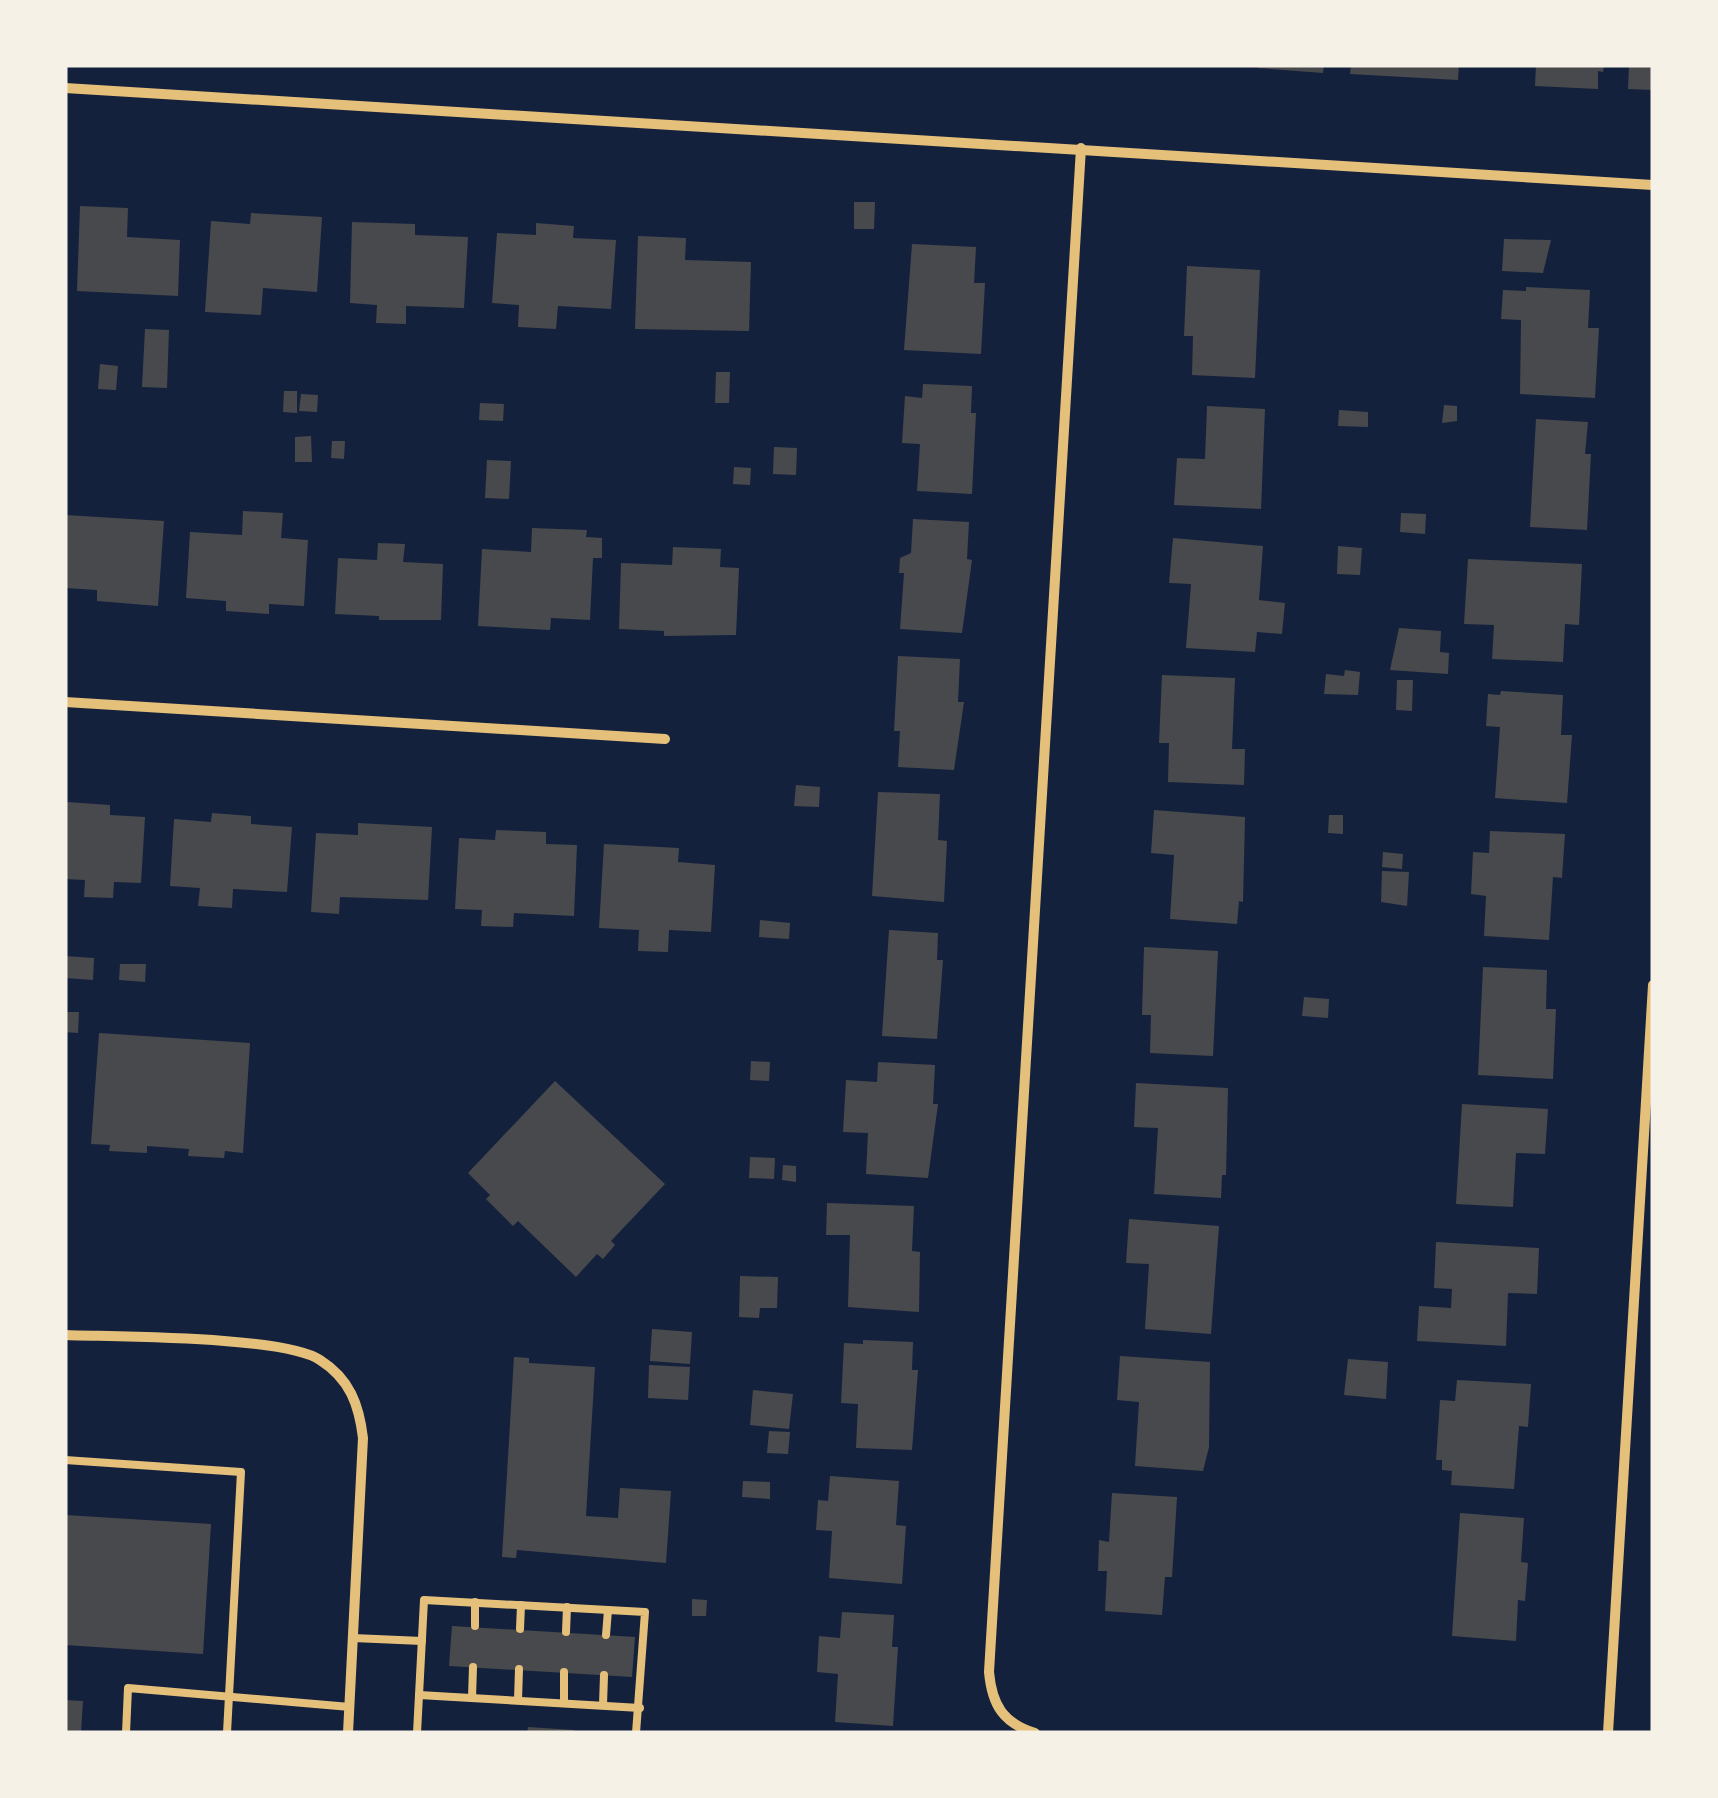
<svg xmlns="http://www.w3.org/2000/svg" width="1718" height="1798" font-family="Manrope,sans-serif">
<rect width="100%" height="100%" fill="#14213d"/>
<g fill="#48494c">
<polygon points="1258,65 1324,65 1323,73 1258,68"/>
<polygon points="1351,65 1459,65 1458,80 1350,74"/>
<polygon points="1536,65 1604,65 1603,72 1598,71 1598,89 1535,86"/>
<polygon points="1629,65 1653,65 1653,90 1628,89"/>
<polygon points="854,202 875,202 874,229 854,229"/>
<polygon points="80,206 128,208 127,237 180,240 178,296 77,291"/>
<polygon points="251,213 322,217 317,292 263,288 261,315 205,312 211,221 250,224"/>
<polygon points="352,222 415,224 415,235 468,237 464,308 406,306 406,324 376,323 377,305 350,303"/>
<polygon points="536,223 574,226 573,238 616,240 611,309 558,306 556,329 518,327 519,305 492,303 497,233 536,235"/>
<polygon points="638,236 686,238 685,260 751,262 749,331 635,329"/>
<polygon points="1504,239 1551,240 1543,273 1502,271"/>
<polygon points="912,244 976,247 974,283 985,283 981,354 904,350"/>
<polygon points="1187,266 1260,270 1255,378 1192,375 1193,336 1184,336"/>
<polygon points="1526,287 1590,290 1588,328 1599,328 1595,398 1520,394 1521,320 1501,319 1503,290 1526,291"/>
<polygon points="145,329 169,330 167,388 142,387"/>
<polygon points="100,364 118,366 116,390 98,389"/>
<polygon points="716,372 730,372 729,403 715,403"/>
<polygon points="923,384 972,386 971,413 976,413 972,494 917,491 920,444 902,443 905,396 922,398"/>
<polygon points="284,391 297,391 297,413 283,412"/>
<polygon points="301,394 318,395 317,412 299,411"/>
<polygon points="480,403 504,404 503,421 479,420"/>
<polygon points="1444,405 1457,406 1457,421 1442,423"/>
<polygon points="1207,406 1265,409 1261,509 1174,505 1177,458 1205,459"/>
<polygon points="1339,410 1368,412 1368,427 1338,426"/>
<polygon points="1536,419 1588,422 1585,454 1591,454 1587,530 1530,527"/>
<polygon points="311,436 312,462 295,462 295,437"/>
<polygon points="332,441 345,441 344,459 331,458"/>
<polygon points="774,447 797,448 796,475 773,474"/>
<polygon points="487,460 511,461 509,499 485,498"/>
<polygon points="734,467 751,468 750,485 733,484"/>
<polygon points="243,511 283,513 281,538 308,540 304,606 269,604 269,614 226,611 226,601 186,598 190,532 242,535"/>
<polygon points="1401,513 1426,514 1425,534 1400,532"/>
<polygon points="65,515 164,521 158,606 97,601 97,590 65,588"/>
<polygon points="913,519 969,522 967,559 972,560 962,633 900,629 904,573 899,573 900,558 911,553"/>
<polygon points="532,528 587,530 586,537 602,538 602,558 593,558 590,620 551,618 550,630 478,626 482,549 531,552"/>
<polygon points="1173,538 1263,546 1259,600 1285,603 1282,634 1257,632 1255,652 1186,648 1191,584 1169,583"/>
<polygon points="378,543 405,544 403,562 443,564 441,620 379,620 379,616 335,614 338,558 377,560"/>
<polygon points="1338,546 1362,548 1360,575 1337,574"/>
<polygon points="673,547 721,549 720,567 739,568 736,635 664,636 664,631 619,629 621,563 672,565"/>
<polygon points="1468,559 1582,564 1579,625 1565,624 1563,662 1492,659 1494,625 1464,624"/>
<polygon points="1399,628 1441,631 1440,652 1449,653 1448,674 1390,670"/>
<polygon points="898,656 960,659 958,702 964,702 954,770 898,767 900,731 894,731"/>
<polygon points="1345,670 1360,672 1358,695 1324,694 1326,674 1344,676"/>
<polygon points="1162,675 1235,678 1232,749 1245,749 1244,785 1168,782 1169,743 1159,743"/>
<polygon points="1397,680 1413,680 1412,711 1396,710"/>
<polygon points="1501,691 1563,695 1561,735 1572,735 1567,803 1495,798 1500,727 1486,726 1488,694 1500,695"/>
<polygon points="796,785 820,787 819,807 794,806"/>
<polygon points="878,792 940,794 938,840 947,841 944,902 872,896"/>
<polygon points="67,802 110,805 110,815 145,817 141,883 114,882 113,898 84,897 85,880 65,879"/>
<polygon points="1154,810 1245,817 1243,902 1239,901 1237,924 1170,919 1174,855 1151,853"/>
<polygon points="212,813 251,816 251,824 292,827 287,892 233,889 232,908 198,906 200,888 170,886 174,819 211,822"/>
<polygon points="1329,815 1343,815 1343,834 1328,833"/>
<polygon points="358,823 432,827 428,900 340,897 339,914 311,912 316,833 358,835"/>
<polygon points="496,830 546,832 546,844 577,845 574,916 514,913 513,927 481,926 482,910 455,909 459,838 495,840"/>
<polygon points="1490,831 1565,834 1562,878 1553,877 1549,940 1484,936 1486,896 1471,894 1473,852 1489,853"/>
<polygon points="604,844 679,848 678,862 715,865 711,932 669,930 668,952 638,951 639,930 599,928"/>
<polygon points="1383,852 1403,854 1402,869 1382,867"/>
<polygon points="1382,871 1409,872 1407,906 1381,902"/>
<polygon points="760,920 790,923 789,939 759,937"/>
<polygon points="889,930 938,933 937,960 943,960 937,1039 882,1036"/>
<polygon points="1144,947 1218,951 1213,1056 1150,1053 1151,1015 1142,1015"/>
<polygon points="65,956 94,958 93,980 65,978"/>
<polygon points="120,964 146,964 145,982 119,980"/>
<polygon points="1483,967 1547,970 1546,1009 1556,1009 1553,1079 1478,1075"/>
<polygon points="1304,997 1329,999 1328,1018 1302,1016"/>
<polygon points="65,1012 79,1012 78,1033 65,1032"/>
<polygon points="99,1033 250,1043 243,1153 225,1151 224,1158 188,1156 189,1149 147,1146 147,1153 109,1151 110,1145 91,1144"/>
<polygon points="751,1061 770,1062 769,1081 750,1080"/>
<polygon points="878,1062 935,1065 933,1104 938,1104 928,1178 866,1174 868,1133 843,1132 846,1080 877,1082"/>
<polygon points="555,1081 665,1184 611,1241 615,1245 603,1259 597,1254 576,1277 518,1221 513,1226 486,1199 490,1195 468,1173"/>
<polygon points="1136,1083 1228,1088 1226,1175 1222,1175 1221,1198 1154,1194 1158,1128 1134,1127"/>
<polygon points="1462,1104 1548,1109 1545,1154 1516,1153 1513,1207 1456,1204"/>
<polygon points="750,1157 775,1158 774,1179 749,1178"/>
<polygon points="783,1165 796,1166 796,1182 782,1180"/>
<polygon points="827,1203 914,1206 912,1251 920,1252 919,1312 848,1307 850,1235 826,1235"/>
<polygon points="1129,1219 1219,1226 1211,1334 1145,1329 1149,1264 1126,1263"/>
<polygon points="1436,1242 1539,1248 1537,1294 1508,1293 1506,1346 1417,1341 1419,1306 1451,1308 1452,1289 1434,1288"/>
<polygon points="740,1276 778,1277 777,1308 760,1308 759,1318 739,1317"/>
<polygon points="652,1329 692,1332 690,1364 650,1361"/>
<polygon points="863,1340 913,1342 912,1370 918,1370 912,1450 856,1448 858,1404 841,1403 844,1343 863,1344"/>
<polygon points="1120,1356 1210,1362 1209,1447 1203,1471 1135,1466 1139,1402 1117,1400"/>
<polygon points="514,1357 529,1358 529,1363 595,1367 586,1516 618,1518 620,1488 671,1491 666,1563 517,1550 516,1558 502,1557"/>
<polygon points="1348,1359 1388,1362 1386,1399 1344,1395"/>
<polygon points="649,1365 690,1367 688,1400 648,1398"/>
<polygon points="1457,1380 1531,1384 1528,1427 1519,1426 1514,1489 1451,1485 1452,1471 1442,1470 1442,1460 1436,1460 1440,1400 1455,1401"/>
<polygon points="753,1390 793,1394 789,1429 750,1425"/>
<polygon points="769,1431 790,1432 788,1454 767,1453"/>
<polygon points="830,1476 899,1481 896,1525 906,1526 902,1584 829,1578 832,1531 816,1530 818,1500 828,1501"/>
<polygon points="743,1481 770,1482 770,1499 742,1497"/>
<polygon points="1112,1493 1177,1497 1172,1577 1165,1577 1162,1615 1105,1611 1107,1571 1098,1571 1099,1540 1109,1542"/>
<polygon points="1460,1513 1524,1518 1521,1562 1528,1563 1525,1601 1518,1600 1516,1641 1452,1636"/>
<polygon points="65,1515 211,1524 203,1654 65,1645"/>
<polygon points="692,1599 707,1600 706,1616 692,1616"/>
<polygon points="842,1612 894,1615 892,1647 898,1647 893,1726 835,1722 838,1674 817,1672 819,1636 840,1638"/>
<polygon points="452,1626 635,1637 632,1677 449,1666"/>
<polygon points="65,1700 83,1701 81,1733 65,1733"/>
<polygon points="528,1727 574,1730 574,1733 527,1733"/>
</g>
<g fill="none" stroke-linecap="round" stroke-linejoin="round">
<g stroke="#e5c07b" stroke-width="8">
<polyline points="65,1460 241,1472 227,1733"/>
<polyline points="475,1626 475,1602"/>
<polyline points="520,1629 521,1605"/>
<polyline points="566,1632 567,1607"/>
<polyline points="606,1635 608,1610"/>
<polyline points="353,1638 422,1641"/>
<polyline points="419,1695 640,1708"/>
<polyline points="472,1698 473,1667"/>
<polyline points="518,1700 519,1669"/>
<polyline points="564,1703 564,1672"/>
<polyline points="603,1705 604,1675"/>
<polyline points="126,1733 128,1688 350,1707"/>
<polyline points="417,1733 424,1600 645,1612 636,1733"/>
</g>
<g stroke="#e5c07b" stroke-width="10">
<polyline points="65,88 1653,185"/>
<polyline points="65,702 665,739"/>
<path d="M65 1335C117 1337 284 1336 320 1360 350 1379 359 1405 363 1438L348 1733"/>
<path d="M1035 1733C1003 1723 992 1705 989 1672L1081 148"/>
<polyline points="1608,1733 1653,985"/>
</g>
</g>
<rect width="1718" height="1798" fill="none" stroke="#f6f1e7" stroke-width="135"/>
</svg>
